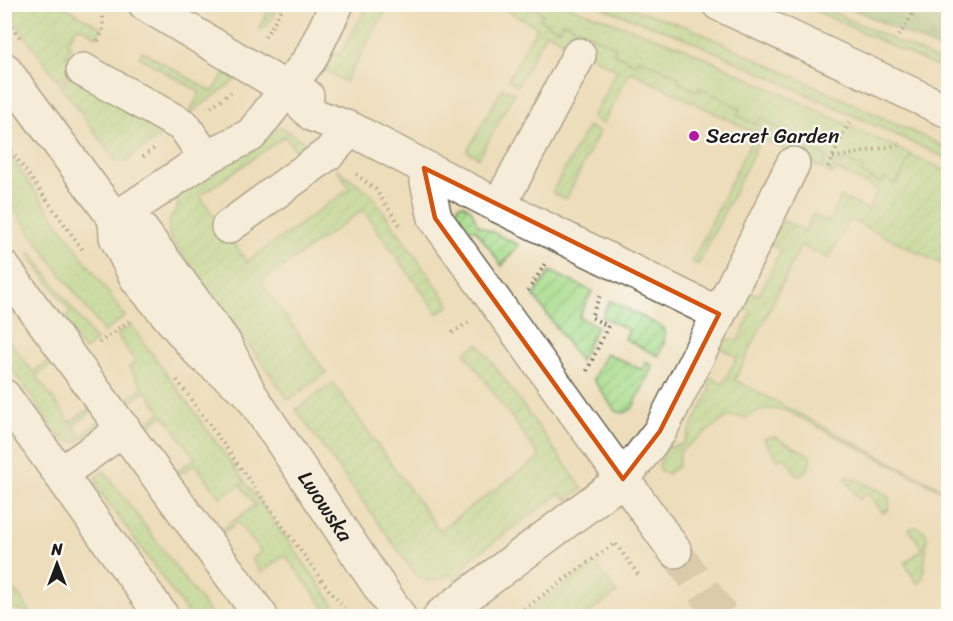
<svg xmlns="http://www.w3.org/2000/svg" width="953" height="621" font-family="Sriracha,sans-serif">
<defs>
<pattern id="grass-dots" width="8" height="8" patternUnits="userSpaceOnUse" patternTransform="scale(1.5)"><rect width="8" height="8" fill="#a7db8b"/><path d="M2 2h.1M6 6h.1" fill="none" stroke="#8fbb77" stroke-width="1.8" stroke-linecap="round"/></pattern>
<pattern id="forest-firs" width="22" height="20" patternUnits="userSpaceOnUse" patternTransform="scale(1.5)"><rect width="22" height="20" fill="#85bb77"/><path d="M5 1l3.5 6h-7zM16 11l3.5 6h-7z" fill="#72a066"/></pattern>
<pattern id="garden-furrows" width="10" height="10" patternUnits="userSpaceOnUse" patternTransform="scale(1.5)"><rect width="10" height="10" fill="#a7db8b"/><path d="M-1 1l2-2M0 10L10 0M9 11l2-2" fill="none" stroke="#8fbb77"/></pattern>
</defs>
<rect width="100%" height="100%" fill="#fdfcf7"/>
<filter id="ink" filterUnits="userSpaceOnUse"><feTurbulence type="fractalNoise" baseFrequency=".0167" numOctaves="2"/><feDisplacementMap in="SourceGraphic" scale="12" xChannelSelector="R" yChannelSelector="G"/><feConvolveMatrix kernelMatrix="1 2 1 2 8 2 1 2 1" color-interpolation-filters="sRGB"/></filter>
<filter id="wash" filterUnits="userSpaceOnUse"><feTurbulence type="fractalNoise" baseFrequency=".008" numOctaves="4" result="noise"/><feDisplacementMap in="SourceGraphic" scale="24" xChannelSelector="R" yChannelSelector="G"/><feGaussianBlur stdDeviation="1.35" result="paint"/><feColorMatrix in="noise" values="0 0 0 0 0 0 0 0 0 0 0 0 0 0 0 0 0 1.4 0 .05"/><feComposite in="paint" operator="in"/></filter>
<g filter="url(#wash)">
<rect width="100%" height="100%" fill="#edddba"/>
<g fill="url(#grass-dots)" stroke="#627c54" stroke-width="1.5">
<polygon points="529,5 566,5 682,47 912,155 896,184 882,184 861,173 863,168 843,160 841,164 836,161 830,173 821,168 827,157 800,144 802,139 760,119 756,125 737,115 740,108 700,88 699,92 677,82 679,77 638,58 635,64 613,53 616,47 564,22 559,30 539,19 543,13"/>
<polygon points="595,5 622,5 690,28 948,148 948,159 685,38"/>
<polygon points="803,5 818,5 948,65 948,72"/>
<polygon points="5,149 125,316 104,332 5,198"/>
<polygon points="31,252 96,341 84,350 63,320 71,313 28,254"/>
<polygon points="131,325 325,592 340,615 331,616 285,555 261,573 252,559 261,552 238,522 218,537 216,534 255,505 240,484 221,498 195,464 177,476 175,473 195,458 164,415 143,430 141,427 161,412 146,391 125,406 123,402 143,387 129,367 136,362 117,335"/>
<polygon points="4,334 33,372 53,357 55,361 36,376 70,422 90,408 92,411 73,426 80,436 100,421 100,427 77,442 68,441 59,436 5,359"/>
<polygon points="104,471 212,616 190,616 96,486 96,477"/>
</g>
<polygon fill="url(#forest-firs)" stroke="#506c4a" stroke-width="1.5" points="844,5 948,5 948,53"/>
<g fill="url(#garden-furrows)" stroke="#627c54" stroke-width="1.5">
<polygon points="4,5 62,5 102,28 97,36 78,26 67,43 71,46 66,55 76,61 68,74 58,81 5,8"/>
<polygon points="272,5 279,5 267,26 259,30 259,27"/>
<polygon points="369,5 389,5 345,82 322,69 329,49 339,55"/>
<polygon points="497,5 529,5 543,13 540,20 559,30 564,22 616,47 613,53 635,64 639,58 679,77 678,82 698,92 701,88 740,108 737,115 756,125 760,118 802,139 800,144 827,157 821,168 761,138 698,265 692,262 755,133 630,71 603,124 592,118 617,70 546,32 518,85 508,80 537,27"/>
<polygon points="142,51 213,92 226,71 237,79 188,115 200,92 139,57"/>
<polygon points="72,76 166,131 126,161 121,163 115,160 60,84"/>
<polygon points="503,88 514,93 479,158 467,151"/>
<polygon points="588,126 599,132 566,199 552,193"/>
<path d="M281 127 311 147 299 156 285 136 200 196 247 262 350 188 336 168 370 193 450 305 438 314 363 210 261 282 326 373 289 400 169 236C167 223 170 215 179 206L174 198Z"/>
<path d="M912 155 948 172V267L849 219 829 259 801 245 735 380 948 492V498L939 489 789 412C772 407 760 408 745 418L729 416 680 451 678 467 667 474 660 472 659 464 667 448 683 444 710 390 705 375 723 384 737 357 719 347 727 339 738 340 751 314C744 306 744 300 747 290L759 295 781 250 770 244 782 220 805 231 813 214 828 222 841 197 868 210 878 190 836 169 833 174 830 173 836 161 841 164 844 159 863 168 861 173 881 184 884 179 896 184Z"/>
<polygon points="463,204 471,209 478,225 519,245 502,266 476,230 459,227 455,213 459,205"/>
<polygon points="550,271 592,291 579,317 597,326 580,361 534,296"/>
<path d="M610 300 662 327C668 337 663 346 658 356L625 339 629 330 602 317Z"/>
<path d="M478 343 583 489 567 500 561 493 474 556 467 563 456 583 450 573C437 582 429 585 416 575L296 410 333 383 439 530 540 457 465 353Z"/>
<polygon points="606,353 642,370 646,362 653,366 632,409 624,413 615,411 593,379"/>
<polygon points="769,437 775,437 808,454 811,458 808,469 798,476 784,456 778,460 764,439"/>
<polygon points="848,476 885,493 889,497 889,509 883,513 868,493 859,499 844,478"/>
<path d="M916 527C923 529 925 531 927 538L923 578 918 584 904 563 923 549 909 529Z"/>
<polygon points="596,563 617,593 584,616 520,616"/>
<polygon points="16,592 32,614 5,606 5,593 8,597"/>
</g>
</g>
<g filter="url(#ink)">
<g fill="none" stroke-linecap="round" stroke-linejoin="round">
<polyline stroke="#c3b69a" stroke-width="33" stroke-dasharray="33 16" stroke-linecap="butt" points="675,551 722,616"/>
<g stroke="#656053" stroke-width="36">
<g id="minor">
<polyline points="145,4 287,89 307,96"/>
<polyline points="719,4 948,111"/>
<path id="s1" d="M4 69 115 219 141 229 224 342 250 394 399 616"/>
<polyline points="83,70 184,126 206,158"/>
<polyline points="287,89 313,115 351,129 499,206 719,314 793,164"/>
<polyline points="424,168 435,218 675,551"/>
<polyline points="499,206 579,55"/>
<polyline points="115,219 206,158 251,135 310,59 337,4"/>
<polyline points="115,219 116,237 137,279 201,354 241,386"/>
<polyline points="228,227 329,153 351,129"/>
<polyline points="4,268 261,616"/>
<polyline points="4,396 162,616"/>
<polyline points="60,474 124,429"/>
<polyline points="440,616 623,479 660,431 719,314"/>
</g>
</g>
<g stroke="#656053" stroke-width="4" stroke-dasharray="1.5 4.5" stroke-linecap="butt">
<polyline points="4,17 21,39"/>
<polyline points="899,36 919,4"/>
<polyline points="265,37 285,4"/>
<polyline points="98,41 103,31 103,4"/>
<polyline points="211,107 231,92"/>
<polyline points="4,141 83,250"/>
<polyline points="143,157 156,147"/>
<polyline points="833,158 903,144"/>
<polyline points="828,167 850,120"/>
<polyline points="356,174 375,189 400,225"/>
<polyline points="528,291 545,264"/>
<polyline points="452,333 469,322"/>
<polyline points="99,343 129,321"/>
<polyline points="587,371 608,326 591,317 601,293"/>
<polyline points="177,380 329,590 344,608"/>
<polyline points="514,616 615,543 640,577"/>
</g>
<use href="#minor" stroke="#fff" stroke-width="33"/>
</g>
</g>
<path d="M0 0H953V621H0ZM424 168 719 314 660 431 623 479 435 218Z" fill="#edddba" fill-opacity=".55" fill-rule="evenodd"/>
<path fill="none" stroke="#d4530e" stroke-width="4.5" stroke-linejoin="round" d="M424 168 719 314 660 431 623 479 435 218Z"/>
<circle fill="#b5179e" stroke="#fdfcf7" stroke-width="2" cx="694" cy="136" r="6"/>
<g text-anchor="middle" stroke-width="4.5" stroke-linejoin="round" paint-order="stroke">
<g font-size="21" fill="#1c1c1c" stroke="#fdfcf7" text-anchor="start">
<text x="706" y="143">Secret Garden</text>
</g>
<g font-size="21" fill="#1c1c1c" stroke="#fdfcf7">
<text dy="7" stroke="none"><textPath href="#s1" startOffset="548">Lwowska</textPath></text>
</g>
</g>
<rect width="953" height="621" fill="none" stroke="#fdfcf7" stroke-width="24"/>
<g transform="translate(57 564)" stroke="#fdfcf7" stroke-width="4.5" paint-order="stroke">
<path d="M0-4.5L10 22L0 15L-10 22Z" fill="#1c1c1c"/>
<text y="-9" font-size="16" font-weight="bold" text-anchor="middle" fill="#1c1c1c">N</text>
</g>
</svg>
